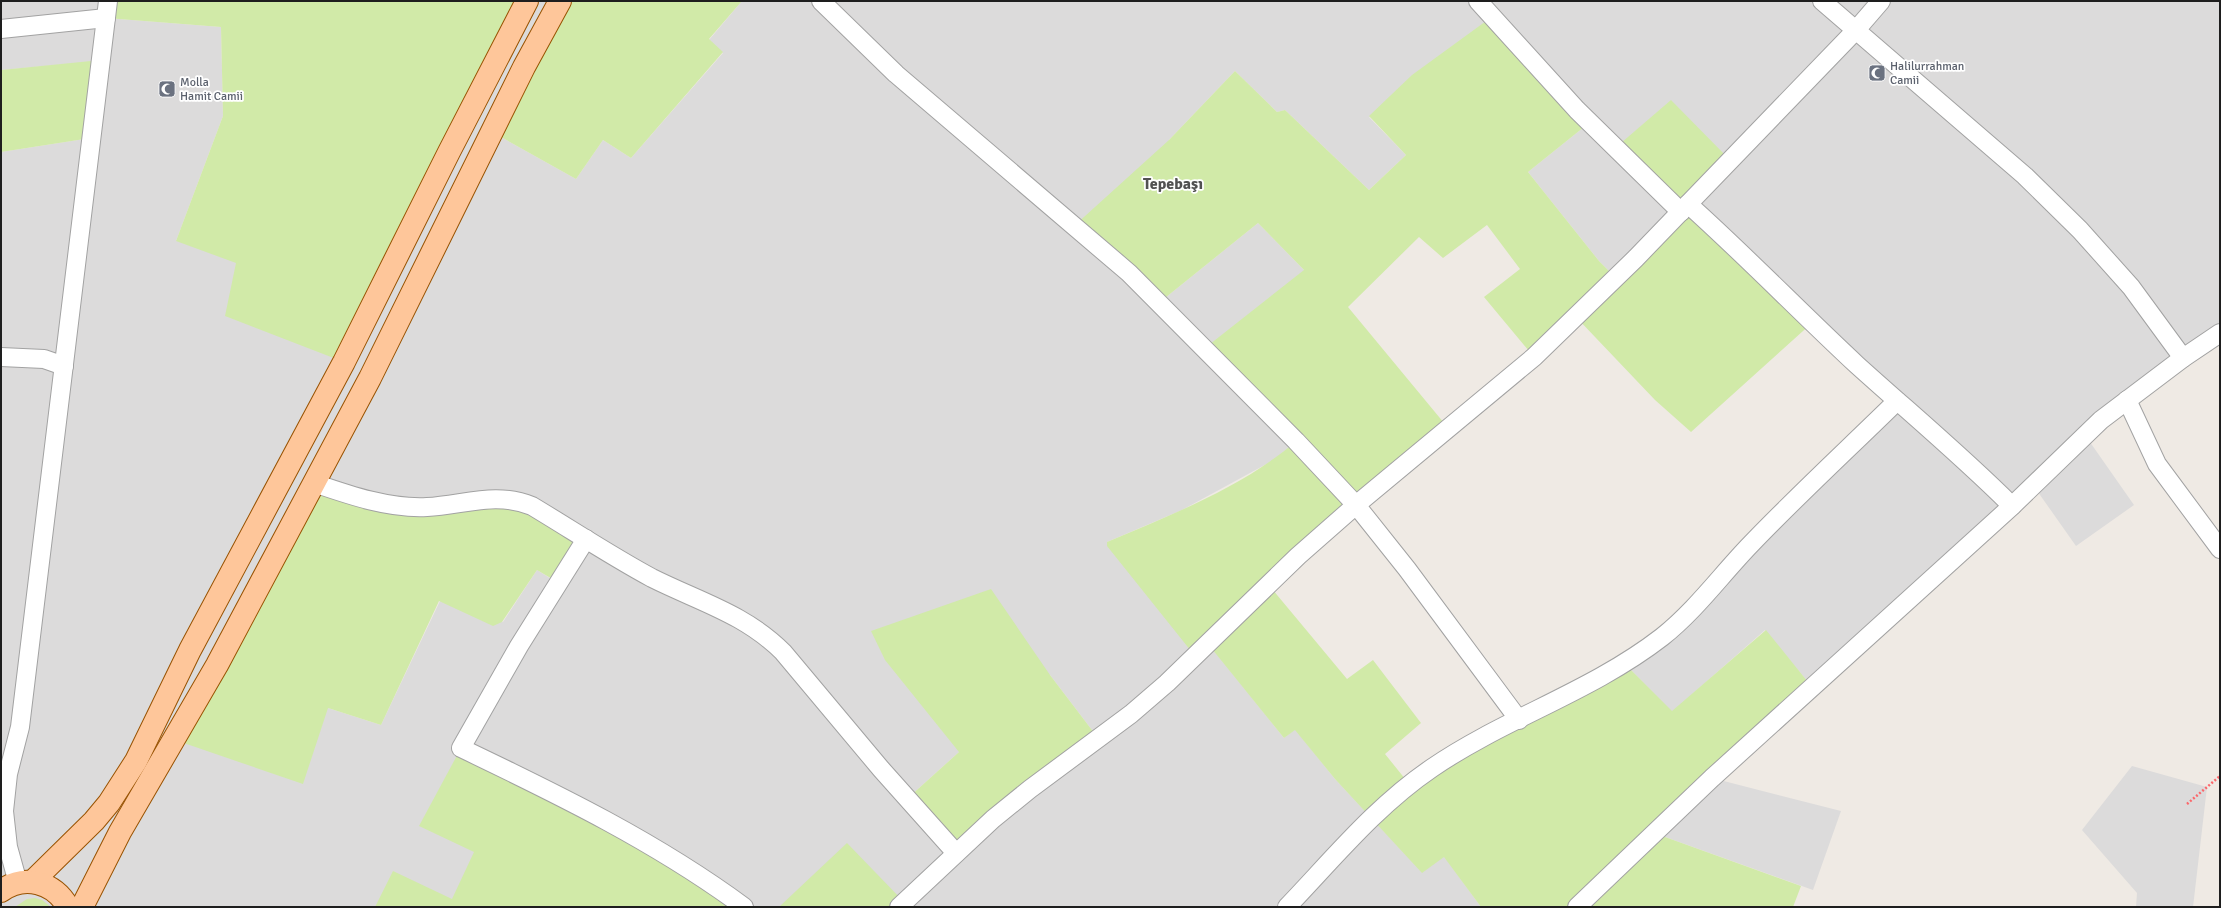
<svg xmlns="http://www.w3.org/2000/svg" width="2221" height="908" font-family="Signika,sans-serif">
<rect width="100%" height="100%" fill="#efeae4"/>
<g fill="#dcdbdb" fill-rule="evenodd">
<path d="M1 1H108L106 18 221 27 223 116 176 241 527 1H560L492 132 576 179 603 140 631 158 723 53 709 40 742 1H2220V333L2085 435 2134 505 2076 546 2033 485 1812 687 1765 630 1672 712 1624 663 1897 401 1681 212 1616 278 1599 261 1528 172 1589 123 1369 117 1406 155 1369 190 1285 110 1277 112 1235 71 1169 140 1160 302 1258 223 1304 270 1296 441 1274 460 1182 510 1107 542 1208 643 1284 738 1295 729 1335 779 1422 872 1444 856 1481 907H1V152L91 138 101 61 1 70ZM532 506 558 583 537 570 503 622 440 601 381 725 328 708ZM1050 675 1098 738 908 798 959 752Z"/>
<polygon points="2132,766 2207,787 2193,907 2136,907 2137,893 2082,830"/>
<polygon points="1712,778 1841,811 1813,890 1654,833"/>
</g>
<g fill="#d1eaa8">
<polygon points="108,1 527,1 344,362 225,316 236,263 176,241 223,116 221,27 106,18"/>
<polygon points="560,1 742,1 709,39 723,52 631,158 603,140 576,179 492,132"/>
<path d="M1493 16 1589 123 1528 172 1599 261 1616 278 1680 212 1614 149 1671 100 1730 160 1689 204 1813 322 1691 432 1655 400 1576 317 1534 357 1484 297 1520 269 1487 225 1443 258 1419 237 1348 307 1449 429 1268 584 1347 679 1373 660 1421 723 1385 754 1410 785 1624 663 1672 711 1766 630 1812 687 1654 833 1801 886 1793 907H1481L1444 857 1422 873 1335 779 1295 730 1284 738 1208 644 1195 656 1107 546V542C1169 516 1245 486 1296 441L1205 348 1304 270 1258 223 1160 302 1074 226 1169 140 1235 71 1277 112 1285 110 1369 190 1406 155 1369 116 1412 75Z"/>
<polygon points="101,60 91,138 1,152 1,70"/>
<polygon points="314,483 365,499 493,498 586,539 559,583 537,570 502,622 493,626 439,601 381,725 328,708 303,784 175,740"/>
<polygon points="991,589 1050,675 1098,738 956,853 908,798 959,752 885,660 871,631"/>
<polygon points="461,748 744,907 375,907 393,871 452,899 474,852 419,826"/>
<polygon points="847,843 904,902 899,907 779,907"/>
<polygon points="35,898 42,900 51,907 15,907 27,899"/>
</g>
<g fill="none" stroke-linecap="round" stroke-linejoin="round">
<g stroke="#a2a2a2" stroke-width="20">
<g id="minor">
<polyline points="821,1 896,74 1129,273 1296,441 1356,505 1407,569 1519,720"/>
<polyline points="1478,1 1577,110 1681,212"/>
<polyline points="1822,1 2025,176 2080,230 2131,287 2183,358"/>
<polyline points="1,29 106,18"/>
<path d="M1688 204C1746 256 1800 312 1857 365 1909 412 1962 456 2012 506"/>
<polyline points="1,357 44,359 64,366"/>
<polyline points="2127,400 2157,464 2220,549"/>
<path d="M314 483C349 495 389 509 427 507 464 505 496 491 532 506 572 530 611 556 652 578 700 602 745 614 783 652L881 769 956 853"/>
<path d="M586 539 519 646 461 748C559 795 656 842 744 907"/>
<polyline points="18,883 8,847 4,811 8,774 20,727 108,1"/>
<polyline points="899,907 993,819 1030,789 1131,714 1167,683 1298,556 1356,505 1534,357 1636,258 1856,30 1881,1"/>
<path d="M1287 907C1333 859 1376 806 1432 768 1505 718 1591 692 1662 637 1696 610 1721 575 1751 544 1798 495 1848 449 1897 401"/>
<polyline points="1577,907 1712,778 2012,506 2101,420 2183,358 2220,333"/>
</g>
</g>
<g stroke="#985200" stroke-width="24">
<g id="major">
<polyline points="32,882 94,821 109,803 136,761 190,650 344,362 449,152 527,1"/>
<path d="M1 891C24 874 54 882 68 907"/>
<polyline points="82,907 120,832 217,665 370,378 524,67 560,1"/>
</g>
</g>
<polyline stroke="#fc676b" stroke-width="2.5" stroke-dasharray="2 2" stroke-linecap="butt" points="2187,804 2220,776"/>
<use href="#minor" stroke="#fff" stroke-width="18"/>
<use href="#major" stroke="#fec69a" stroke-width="22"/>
</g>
<defs>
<g id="mosque-square" transform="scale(0.9)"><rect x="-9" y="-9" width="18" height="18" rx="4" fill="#6b7280" stroke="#fff"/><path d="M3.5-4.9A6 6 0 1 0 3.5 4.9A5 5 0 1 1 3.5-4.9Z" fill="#fff"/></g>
</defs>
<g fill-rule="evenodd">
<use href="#mosque-square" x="1877" y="73"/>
<use href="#mosque-square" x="167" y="89"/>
</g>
<g text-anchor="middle" stroke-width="3.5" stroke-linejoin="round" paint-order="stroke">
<g font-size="12" fill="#5b616d" stroke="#fff" text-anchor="start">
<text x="1890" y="70">Halilurrahman<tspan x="1890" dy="14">Camii</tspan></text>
<text x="180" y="86">Molla<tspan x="180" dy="14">Hamit Camii</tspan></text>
</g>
<g font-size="16" font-weight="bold" fill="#515151" stroke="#fff">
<text x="1173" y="189">Tepebaşı</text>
</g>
</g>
<rect width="2221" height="908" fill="none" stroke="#1e1e1e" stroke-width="4"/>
</svg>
